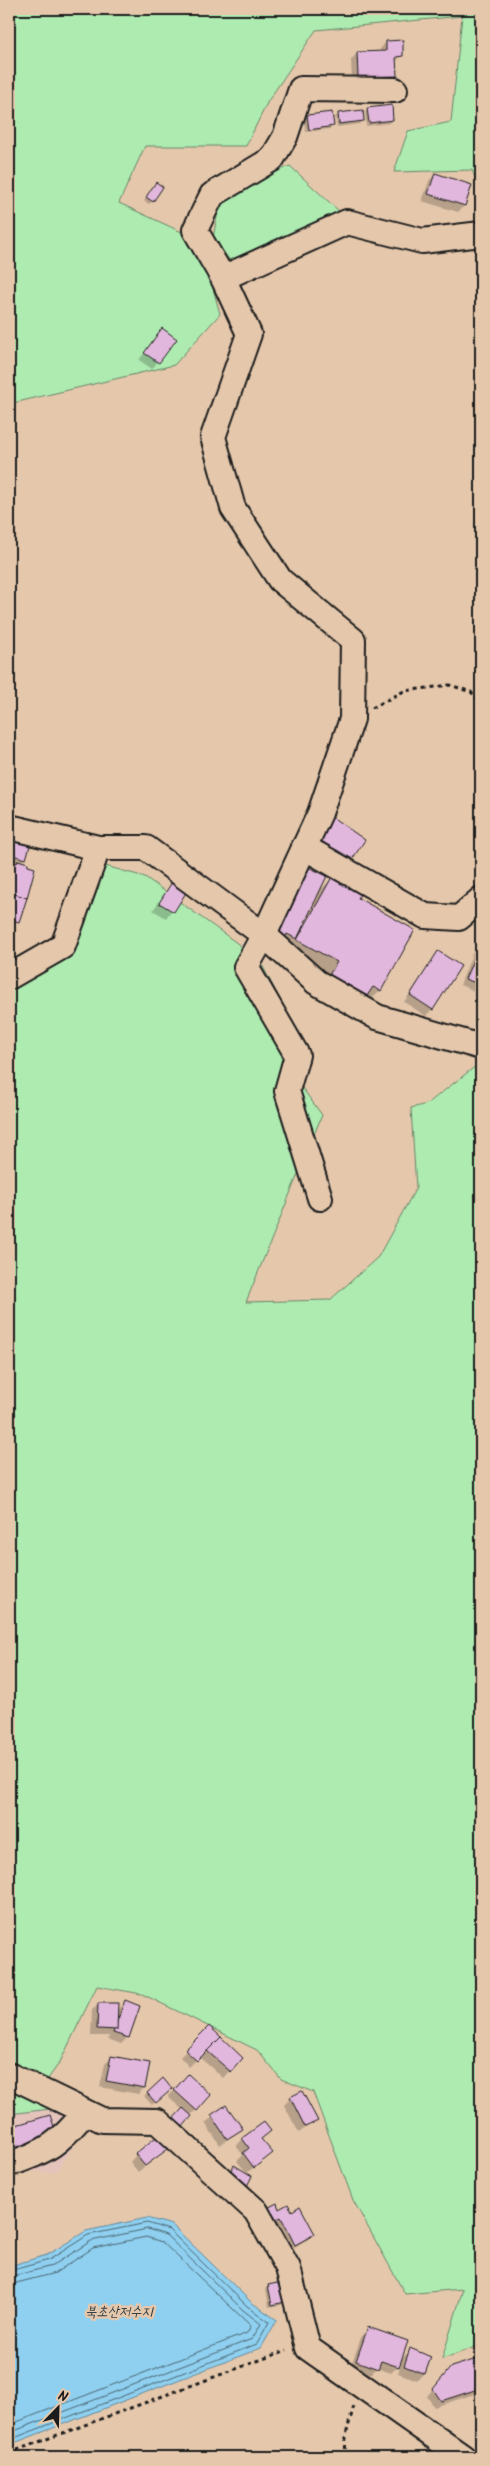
<svg xmlns="http://www.w3.org/2000/svg" width="490" height="2466" font-family="Kalam,'Poor Story',sans-serif">
<rect width="100%" height="100%" fill="#e5c8ac"/>
<filter id="ink" filterUnits="userSpaceOnUse"><feTurbulence type="fractalNoise" baseFrequency=".02" numOctaves="2"/><feDisplacementMap in="SourceGraphic" scale="10" xChannelSelector="R" yChannelSelector="G"/><feConvolveMatrix kernelMatrix="1 2 1 2 8 2 1 2 1" color-interpolation-filters="sRGB"/></filter>
<g filter="url(#ink)">
<polygon fill="#e4c3bb" points="58,2108 87,2126 55,2173 20,2170 9,2173 9,2114"/>
<g fill="#aeebb1" stroke="#658466">
<polygon points="9,9 481,9 481,193 472,170 394,172 408,131 451,122 462,16 316,30 268,101 246,146 145,146 119,203 186,234 212,285 220,314 174,365 9,404"/>
<polygon points="290,166 341,213 231,262 213,238 221,195"/>
<polygon points="102,865 145,877 259,959 307,1052 297,1081 322,1115 246,1302 330,1300 378,1257 416,1188 411,1108 427,1104 481,1062 481,2338 478,2346 442,2359 463,2289 405,2294 353,2200 313,2092 281,2079 257,2050 142,1994 97,1986 60,2062 45,2083 9,2068 9,989 62,960"/>
<polygon points="9,2085 58,2108 9,2114"/>
</g>
<polygon fill="#8fd0f0" stroke="#61889b" points="147,2218 172,2225 251,2302 277,2320 261,2348 9,2445 9,2266 47,2255 86,2231"/>
<g fill="#0003">
<polygon points="386,42 402,56 395,62 396,75 389,82 352,83 351,60 357,53 380,52 380,49"/>
<polygon points="368,109 392,120 389,123 366,126 365,112"/>
<polygon points="339,114 363,121 360,124 337,127 335,117"/>
<polygon points="307,116 332,126 329,129 306,132 304,119"/>
<polygon points="435,174 464,206 458,212 422,201 429,181"/>
<polygon points="153,187 152,201 149,204 144,201"/>
<polygon points="162,330 175,339 152,369 139,360"/>
<polygon points="325,825 350,860 312,845"/>
<polygon points="9,833 25,858 21,862 17,921 9,930"/>
<polygon points="334,877 356,898 380,990 368,1003 279,944 319,891"/>
<polygon points="172,884 185,892 166,918 153,910"/>
<polygon points="480,945 481,946 481,994 460,985 473,952"/>
<polygon points="438,953 432,1009 426,1016 404,1002"/>
<polygon points="125,2002 128,2037 121,2044 108,2039 109,2036 91,2036 92,2010 99,2004 117,2010"/>
<polygon points="209,2028 242,2058 223,2078 199,2057 189,2067 180,2057"/>
<polygon points="112,2057 144,2088 138,2094 100,2087 105,2064"/>
<polygon points="188,2076 196,2110 190,2116 168,2097"/>
<polygon points="162,2080 170,2089 152,2105 144,2096"/>
<polygon points="291,2098 316,2120 299,2133 284,2105"/>
<polygon points="226,2107 241,2129 220,2145 205,2123"/>
<polygon points="269,2131 260,2140 271,2153 247,2173 237,2161 243,2155 236,2146 243,2139"/>
<polygon points="163,2152 138,2172 130,2162 136,2155"/>
<polygon points="266,2210 291,2212 314,2234 307,2240 289,2250"/>
<polygon points="269,2286 284,2302 281,2305 269,2307 266,2289"/>
<polygon points="368,2329 400,2360 411,2350 424,2373 417,2380 398,2373 401,2363 391,2373 377,2368 370,2375 350,2368 362,2335"/>
<polygon points="476,2361 481,2377 481,2389 478,2393 434,2407 427,2396 445,2375"/>
</g>
<g fill="none" stroke-linecap="round" stroke-linejoin="round">
<g stroke="#4a6471" stroke-width="1">
<polyline points="9,2271 49,2260 88,2235 147,2223 169,2230 247,2306 269,2322 257,2344 9,2440"/>
<polyline points="9,2277 52,2266 91,2241 147,2229 166,2235 243,2310 261,2324 252,2339 9,2433"/>
<polyline points="9,2285 55,2273 93,2248 146,2237 162,2242 251,2326 247,2333 9,2425"/>
</g>
</g>
<g fill="#e2b7dd" stroke="#1c1c1c">
<polygon points="403,40 403,56 396,57 397,76 358,77 357,52 386,51 386,41"/>
<polygon points="392,105 393,120 369,123 367,108"/>
<polygon points="363,110 364,121 339,124 338,113"/>
<polygon points="332,112 334,126 309,130 307,115"/>
<polygon points="435,173 472,185 465,206 428,194"/>
<polygon points="156,182 163,187 153,202 146,197"/>
<polygon points="162,328 177,339 159,363 144,353"/>
<polygon points="332,817 365,840 351,861 317,838"/>
<polygon points="9,832 32,839 26,859 9,854"/>
<polygon points="18,860 28,863 28,866 35,868 27,898 9,892 9,861 17,863"/>
<polygon points="304,865 327,876 297,939 287,934 283,941 270,935"/>
<polygon points="333,875 362,891 358,898 415,930 381,991 373,987 367,996 329,975 337,962 297,940"/>
<polygon points="172,882 187,891 174,912 159,903"/>
<polygon points="9,892 27,898 19,922 9,919"/>
<polygon points="480,944 481,945 481,985 465,979"/>
<polygon points="438,951 461,966 433,1010 410,995"/>
<polygon points="125,2000 140,2006 129,2038 113,2033"/>
<polygon points="98,2003 118,2003 117,2030 97,2029"/>
<polygon points="209,2026 221,2037 197,2061 185,2050"/>
<polygon points="221,2037 243,2058 231,2072 207,2051"/>
<polygon points="111,2056 150,2063 145,2088 106,2081"/>
<polygon points="188,2074 211,2095 197,2111 174,2090"/>
<polygon points="163,2078 172,2089 156,2103 147,2093"/>
<polygon points="302,2091 318,2121 305,2127 290,2097"/>
<polygon points="226,2105 243,2129 227,2139 211,2115"/>
<polygon points="183,2108 192,2116 181,2129 171,2121"/>
<polygon points="50,2115 58,2138 9,2153 9,2121 11,2120 13,2126"/>
<polygon points="264,2122 271,2131 261,2139 273,2153 254,2168 243,2153 249,2148 242,2138"/>
<polygon points="161,2133 172,2146 145,2166 135,2154"/>
<polygon points="234,2165 252,2176 246,2188 227,2177"/>
<polygon points="277,2203 279,2209 288,2204 292,2211 300,2206 315,2234 295,2245 281,2217 272,2222 265,2209"/>
<polygon points="282,2282 285,2302 272,2305 268,2285"/>
<polygon points="368,2327 408,2341 399,2367 381,2361 378,2369 356,2361"/>
<polygon points="410,2348 431,2357 425,2374 404,2366"/>
<polygon points="477,2359 481,2373 481,2388 441,2401 433,2389 451,2367"/>
</g>
<g fill="none" stroke-linecap="round" stroke-linejoin="round">
<g stroke="#1c1c1c" stroke-width="28">
<g id="minor">
<polyline points="223,278 195,230 212,195 272,159 285,137 301,89 395,90"/>
<polyline points="9,827 98,848 146,848 264,935 316,982 377,1017 481,1047"/>
<polyline points="304,847 425,916 459,918 481,899"/>
<polyline points="9,977 63,946 98,848"/>
<polyline points="320,1198 287,1091 297,1055 246,967 264,935 320,813 352,719 353,640 280,580 233,508 213,437 249,334 223,278 347,222 422,241 481,234"/>
<polyline points="9,2075 102,2120 157,2121 256,2211 288,2268 308,2348 463,2457"/>
<path d="M9 2164C47 2152 60 2143 85 2112"/>
</g>
</g>
<g stroke="#1c1c1c" stroke-width="3" stroke-dasharray="4 4" stroke-linecap="butt">
<polyline points="372,708 404,691 450,685 471,692 481,702"/>
<polyline points="9,2453 287,2350"/>
<polyline points="345,2457 346,2435 354,2405"/>
</g>
<use href="#minor" stroke="#e5c8ac" stroke-width="24"/>
</g>
</g>
<g text-anchor="middle" stroke-width="5" stroke-linejoin="round" paint-order="stroke">
<g font-size="14" font-style="italic" fill="#334046" stroke="#e5c8ac">
<text x="119" y="2316">북초산저수지</text>
</g>
</g>
<rect width="490" height="2466" fill="none" stroke="#e5c8ac" stroke-width="30"/>
<rect x="15" y="15" width="460" height="2436" fill="none" stroke="#1c1c1c" stroke-width="2" filter="url(#ink)"/>
<g transform="translate(58 2408) rotate(23)" stroke="#e5c8ac" stroke-width="4" paint-order="stroke">
<path d="M0-4L9 19L0 12L-9 19Z" fill="#1c1c1c"/>
<text y="-8" font-size="14" font-weight="bold" text-anchor="middle" fill="#1c1c1c">N</text>
</g>
</svg>
